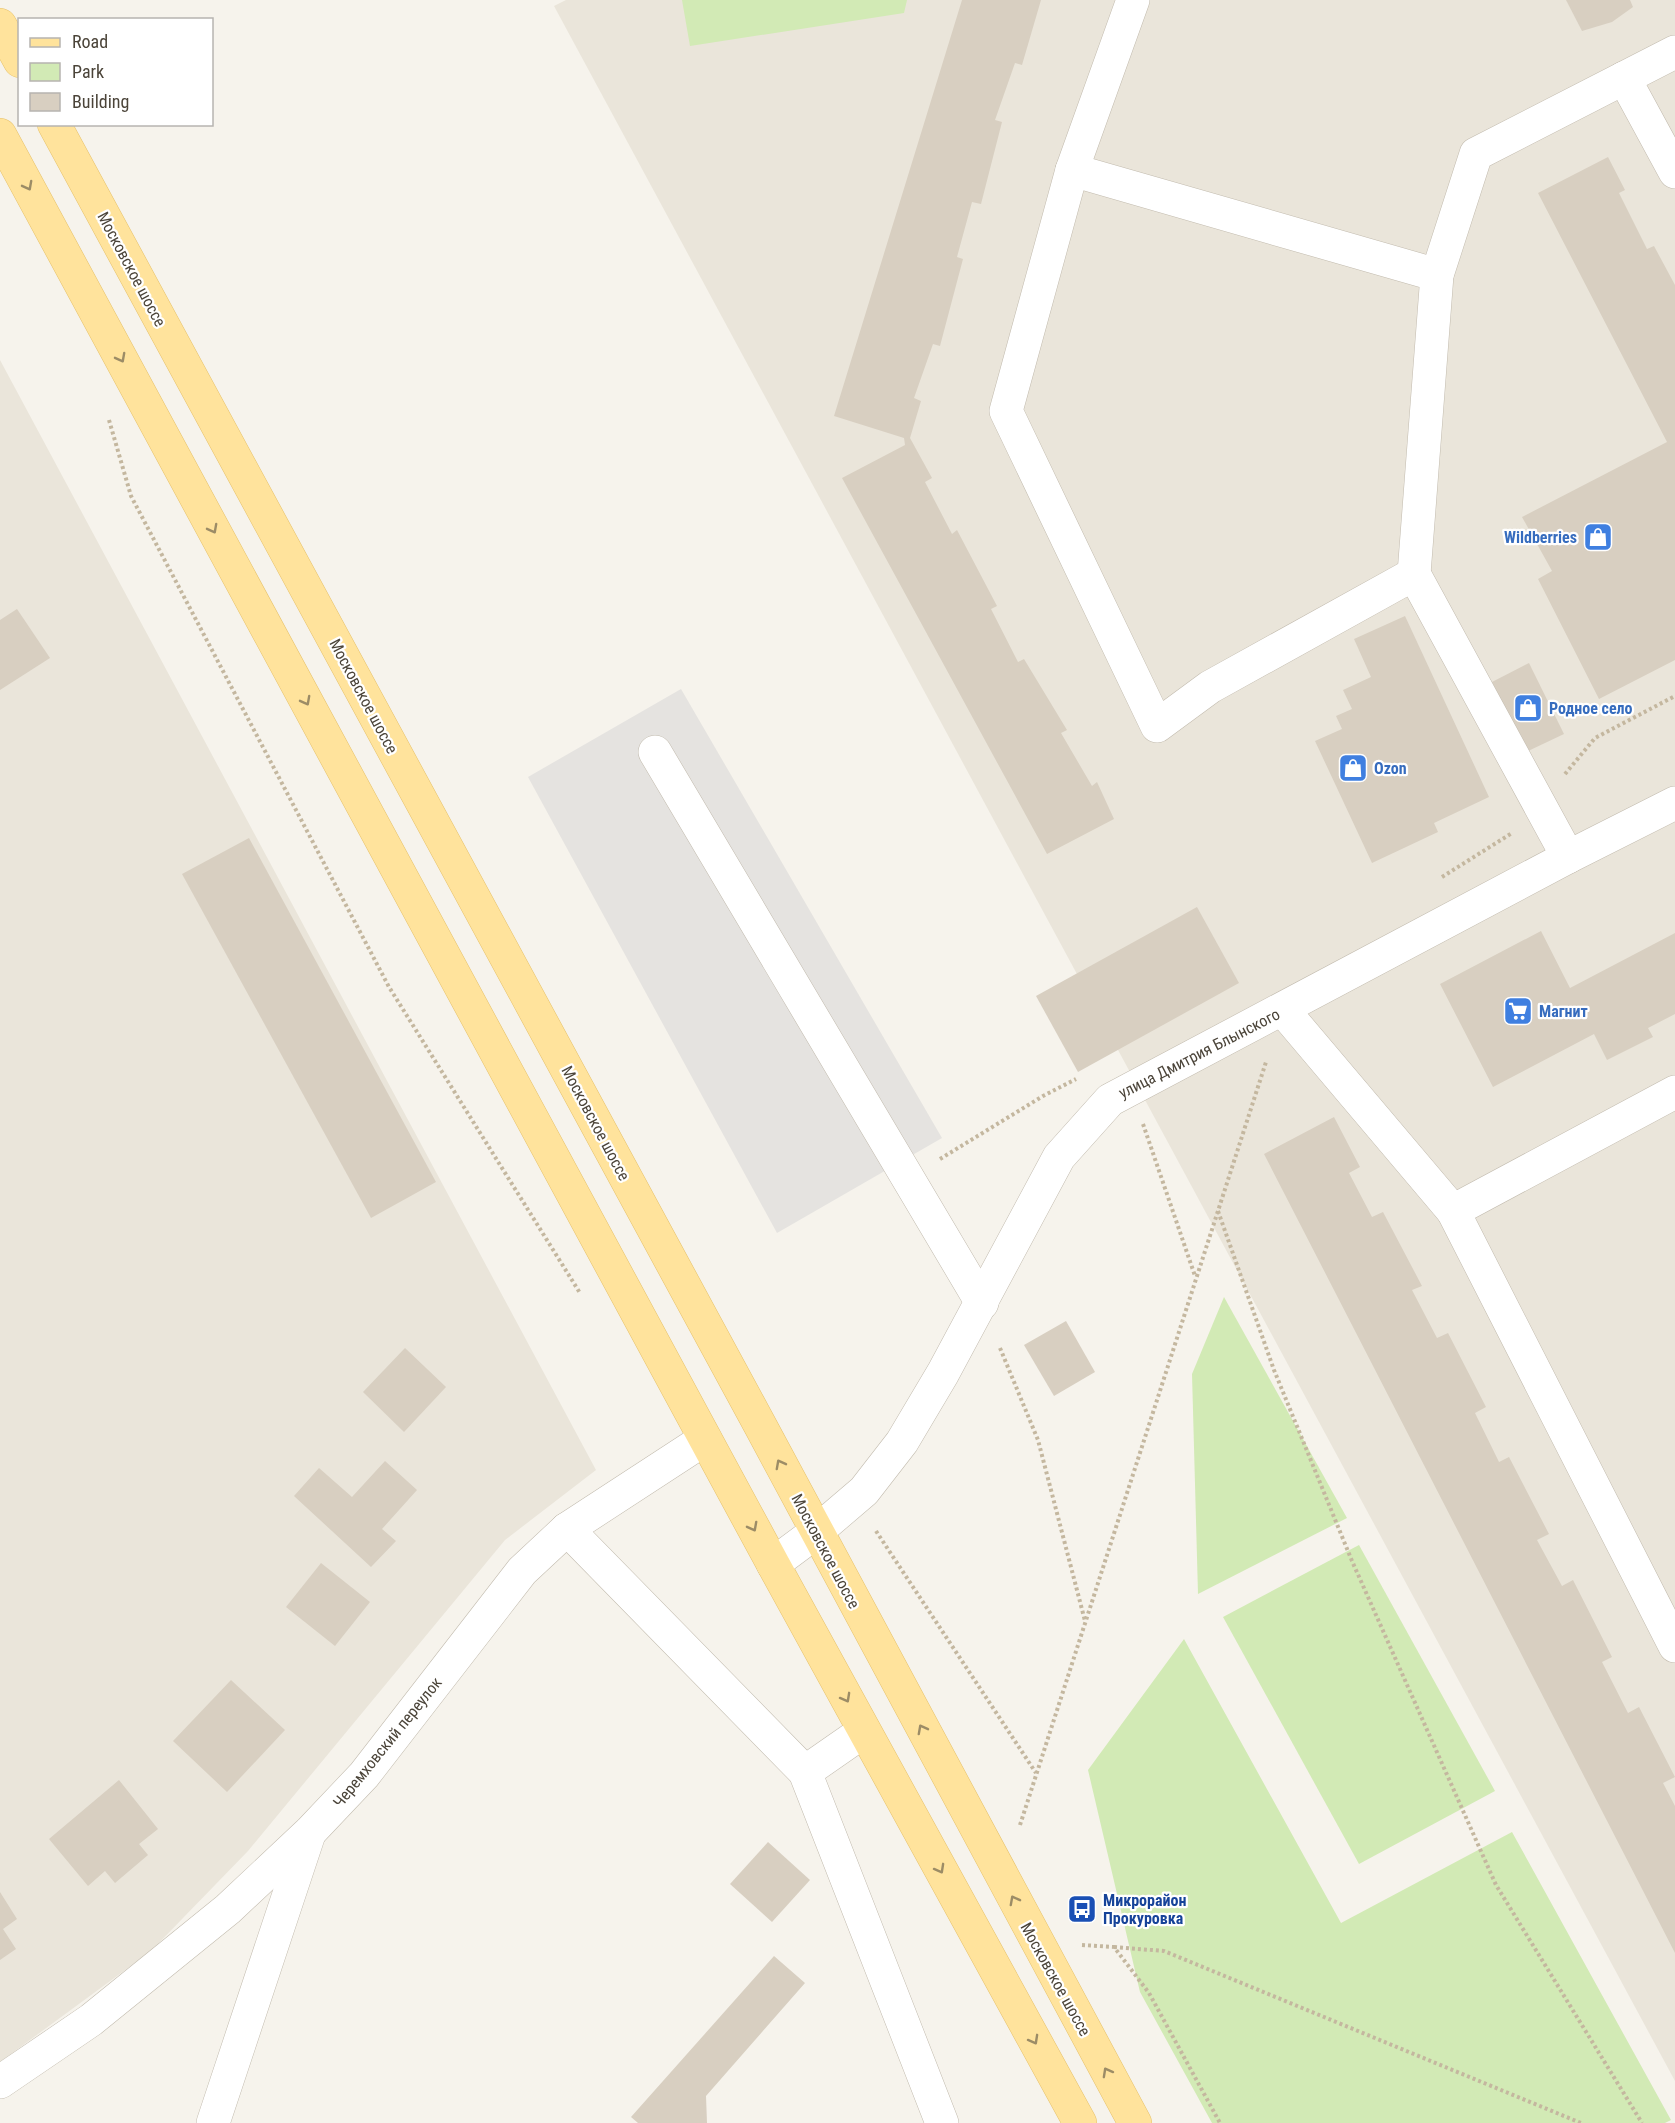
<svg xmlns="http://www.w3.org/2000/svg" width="1675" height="2123" font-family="'Roboto Condensed',sans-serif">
<rect width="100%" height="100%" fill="#f6f3ec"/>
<g fill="#eae5da">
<polygon points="566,0 1675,0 1675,2081 554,6"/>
<polygon points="0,360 596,1470 505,1540 248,1851 151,1951 0,2062"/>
</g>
<g fill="#d2eab5">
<polygon points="682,0 907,0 904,13 690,46"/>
<polygon points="1224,1297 1347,1518 1198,1594 1192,1374"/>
<polygon points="1359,1545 1495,1791 1359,1864 1223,1617"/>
<polygon points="1184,1639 1341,1923 1512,1832 1671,2120 1665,2123 1212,2123 1140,1992 1088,1770"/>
</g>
<polygon fill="#e5e3e0" points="681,689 942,1138 777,1233 528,777"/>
<g fill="#d8cfc1">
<polygon points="962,0 1041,0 1022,65 1015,63 995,120 1002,122 981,204 972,202 957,257 963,259 940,346 933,344 914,398 921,401 910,438 932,478 925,482 952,534 957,530 997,606 991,609 1018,662 1024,659 1067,730 1061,733 1092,786 1097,782 1114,819 1047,854 842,478 905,445 904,438 834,416"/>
<polygon points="1566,0 1630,0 1633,7 1612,22 1582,31"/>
<polygon points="1608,157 1625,190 1619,193 1647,249 1654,246 1675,285 1675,660 1599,699 1538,579 1552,571 1522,517 1667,442 1538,193"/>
<polygon points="17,609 50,658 0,690 0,620"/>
<polygon points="1405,616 1489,797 1434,823 1438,832 1372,863 1315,741 1342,729 1336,716 1352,709 1343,690 1371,677 1354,639"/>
<polygon points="1529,663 1564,734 1526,752 1492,682"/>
<polygon points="249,838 436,1182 371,1218 182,874"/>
<polygon points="1197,907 1239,983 1078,1072 1036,996"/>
<polygon points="1541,931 1570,988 1675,933 1675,1014 1648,1028 1653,1037 1607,1060 1594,1034 1493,1087 1440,984"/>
<polygon points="1334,1117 1360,1167 1349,1173 1372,1217 1383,1212 1422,1286 1412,1290 1437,1338 1448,1333 1486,1407 1475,1413 1499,1462 1509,1457 1549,1534 1537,1540 1562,1586 1573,1580 1612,1657 1602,1662 1628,1713 1639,1707 1675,1777 1663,1783 1675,1806 1675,1953 1264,1154"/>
<polygon points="1066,1321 1095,1372 1054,1396 1024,1345"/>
<polygon points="405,1348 446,1387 404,1432 363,1392"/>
<polygon points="385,1461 417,1490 382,1529 396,1541 371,1567 294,1496 319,1468 352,1497"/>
<polygon points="321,1563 370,1602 335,1646 286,1607"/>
<polygon points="231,1680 285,1730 227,1792 173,1741"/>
<polygon points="119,1780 158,1829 139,1844 148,1855 115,1883 105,1871 88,1886 49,1839"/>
<polygon points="768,1842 810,1880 772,1922 730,1884"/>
<polygon points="0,1892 17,1919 3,1929 16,1949 0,1960"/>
<polygon points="774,1956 805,1983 706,2096 707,2123 638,2123 631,2117"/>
</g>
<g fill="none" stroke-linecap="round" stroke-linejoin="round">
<g stroke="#c2bbae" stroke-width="34">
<g id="minor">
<polyline points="1133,0 1072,170 1006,411 1157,726 1210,687 1414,574 1568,857"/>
<polyline points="1624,78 1675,172"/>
<polyline points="1072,170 1437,275"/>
<polyline points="1414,574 1437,275 1476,154 1675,52"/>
<polyline points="655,752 982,1303"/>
<polyline points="1283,1010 1453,1211"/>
<polyline points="1675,1092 1453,1211 1675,1646"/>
<polyline points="567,1529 805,1772 942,2123"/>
<polyline points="773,1564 816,1532 864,1491 902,1442 943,1373 1059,1157 1110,1100 1568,857 1675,803"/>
<polyline points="805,1772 864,1731"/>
<polyline points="0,2082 91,2020 228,1909 310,1832 364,1775 522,1571 567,1529 705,1439"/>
<polyline points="213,2123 308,1837"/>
</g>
</g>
<g stroke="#e6c16a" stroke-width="34">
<g id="major">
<polyline points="0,25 20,61"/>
<polyline points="54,124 761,1427 1135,2123"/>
<polyline points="0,135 773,1564 1080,2123"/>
</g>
</g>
<g stroke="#c4b79f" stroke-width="4" stroke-dasharray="3 3" stroke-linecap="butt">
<polyline points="109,420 131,496 389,987 580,1293"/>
<polyline points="1565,774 1595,738 1675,696"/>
<polyline points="1442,877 1512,833"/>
<polyline points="1143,1124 1195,1276"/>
<polyline points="940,1159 1043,1096 1076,1079"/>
<polyline points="1218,1211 1274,1370 1352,1561 1496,1885 1642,2123"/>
<polyline points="1000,1348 1038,1440 1085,1621"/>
<polyline points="876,1531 1036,1773"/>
<polyline points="1020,1825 1266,1062"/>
<polyline points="1082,1945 1114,1947 1149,1993 1220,2123"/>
<polyline points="1114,1947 1164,1951 1581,2123"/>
</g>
<use href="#minor" stroke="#fff" stroke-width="33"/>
<use href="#major" stroke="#ffe39c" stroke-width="33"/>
</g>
<defs><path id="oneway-chevron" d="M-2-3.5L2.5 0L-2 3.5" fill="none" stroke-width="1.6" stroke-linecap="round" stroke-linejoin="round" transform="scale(1.5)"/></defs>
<g stroke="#9c8c66">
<use href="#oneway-chevron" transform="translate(28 186) rotate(62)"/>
<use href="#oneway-chevron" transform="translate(121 358) rotate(62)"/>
<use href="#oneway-chevron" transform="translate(213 529) rotate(62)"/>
<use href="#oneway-chevron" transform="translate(306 701) rotate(62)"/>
<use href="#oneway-chevron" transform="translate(780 1464) rotate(-118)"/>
<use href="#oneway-chevron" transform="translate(753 1527) rotate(62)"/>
<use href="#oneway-chevron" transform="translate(846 1698) rotate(61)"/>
<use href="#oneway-chevron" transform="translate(922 1729) rotate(-118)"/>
<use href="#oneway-chevron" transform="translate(940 1869) rotate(61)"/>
<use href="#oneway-chevron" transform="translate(1014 1900) rotate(-118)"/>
<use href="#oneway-chevron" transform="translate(1034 2040) rotate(61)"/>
<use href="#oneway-chevron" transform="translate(1107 2072) rotate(-119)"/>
</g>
<defs>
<g id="shop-square" transform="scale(1.5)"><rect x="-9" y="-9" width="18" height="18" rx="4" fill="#3f7fe0" stroke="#fff"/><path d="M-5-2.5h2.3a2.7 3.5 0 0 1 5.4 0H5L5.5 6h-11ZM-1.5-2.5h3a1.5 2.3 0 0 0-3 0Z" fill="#fff"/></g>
<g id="supermarket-square" transform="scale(1.5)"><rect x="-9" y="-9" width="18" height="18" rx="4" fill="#3f7fe0" stroke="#fff"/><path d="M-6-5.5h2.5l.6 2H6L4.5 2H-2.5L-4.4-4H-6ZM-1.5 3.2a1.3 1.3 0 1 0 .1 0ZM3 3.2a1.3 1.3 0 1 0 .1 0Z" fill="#fff"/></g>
<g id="bus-square" transform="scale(1.5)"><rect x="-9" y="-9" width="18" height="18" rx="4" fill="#1a4fb4" stroke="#fff"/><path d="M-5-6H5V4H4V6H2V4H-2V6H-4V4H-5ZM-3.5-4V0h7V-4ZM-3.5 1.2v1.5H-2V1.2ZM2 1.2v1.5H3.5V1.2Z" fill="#fff"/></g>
</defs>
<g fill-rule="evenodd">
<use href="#shop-square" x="1598" y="537"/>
<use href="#shop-square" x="1528" y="708"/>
<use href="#shop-square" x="1353" y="768"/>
<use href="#supermarket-square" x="1518" y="1011"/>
<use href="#bus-square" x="1082" y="1909"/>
</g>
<g text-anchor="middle" stroke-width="4.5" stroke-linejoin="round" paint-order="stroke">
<g font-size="16" fill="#4b4439" stroke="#fff">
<text transform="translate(132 269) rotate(62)" y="6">Московское шоссе</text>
<text transform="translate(364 696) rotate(62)" y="6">Московское шоссе</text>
<text transform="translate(1199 1053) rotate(-27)" y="6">улица Дмитрия Блынского</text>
<text transform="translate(596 1123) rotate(62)" y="6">Московское шоссе</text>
<text transform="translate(826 1551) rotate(62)" y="6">Московское шоссе</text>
<text transform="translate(387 1742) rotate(-51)" y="6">Черемховский переулок</text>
<text transform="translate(1056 1979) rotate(61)" y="6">Московское шоссе</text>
</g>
<g font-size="16" font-weight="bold" fill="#366cbe" stroke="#fff" text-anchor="start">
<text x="1577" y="543" text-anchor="end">Wildberries</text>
<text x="1549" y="714">Родное село</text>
<text x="1374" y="774">Ozon</text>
<text x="1539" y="1017">Магнит</text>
</g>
<g font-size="16" font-weight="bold" fill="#164399" stroke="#fff" text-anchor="start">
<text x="1103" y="1906">Микрорайон<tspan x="1103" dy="18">Прокуровка</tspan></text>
</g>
</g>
<rect x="18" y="18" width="195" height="108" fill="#ffffff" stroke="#b7b4b0" stroke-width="1.5"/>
<rect x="30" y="38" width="30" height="9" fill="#ffe39c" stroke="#b7b4b0" stroke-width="1.5"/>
<text x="72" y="48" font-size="18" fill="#4b4439">Road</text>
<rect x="30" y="63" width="30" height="18" fill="#d2eab5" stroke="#b7b4b0" stroke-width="1.5"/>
<text x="72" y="78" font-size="18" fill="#4b4439">Park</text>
<rect x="30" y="93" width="30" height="18" fill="#d8cfc1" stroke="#b7b4b0" stroke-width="1.5"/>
<text x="72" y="108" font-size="18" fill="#4b4439">Building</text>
</svg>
